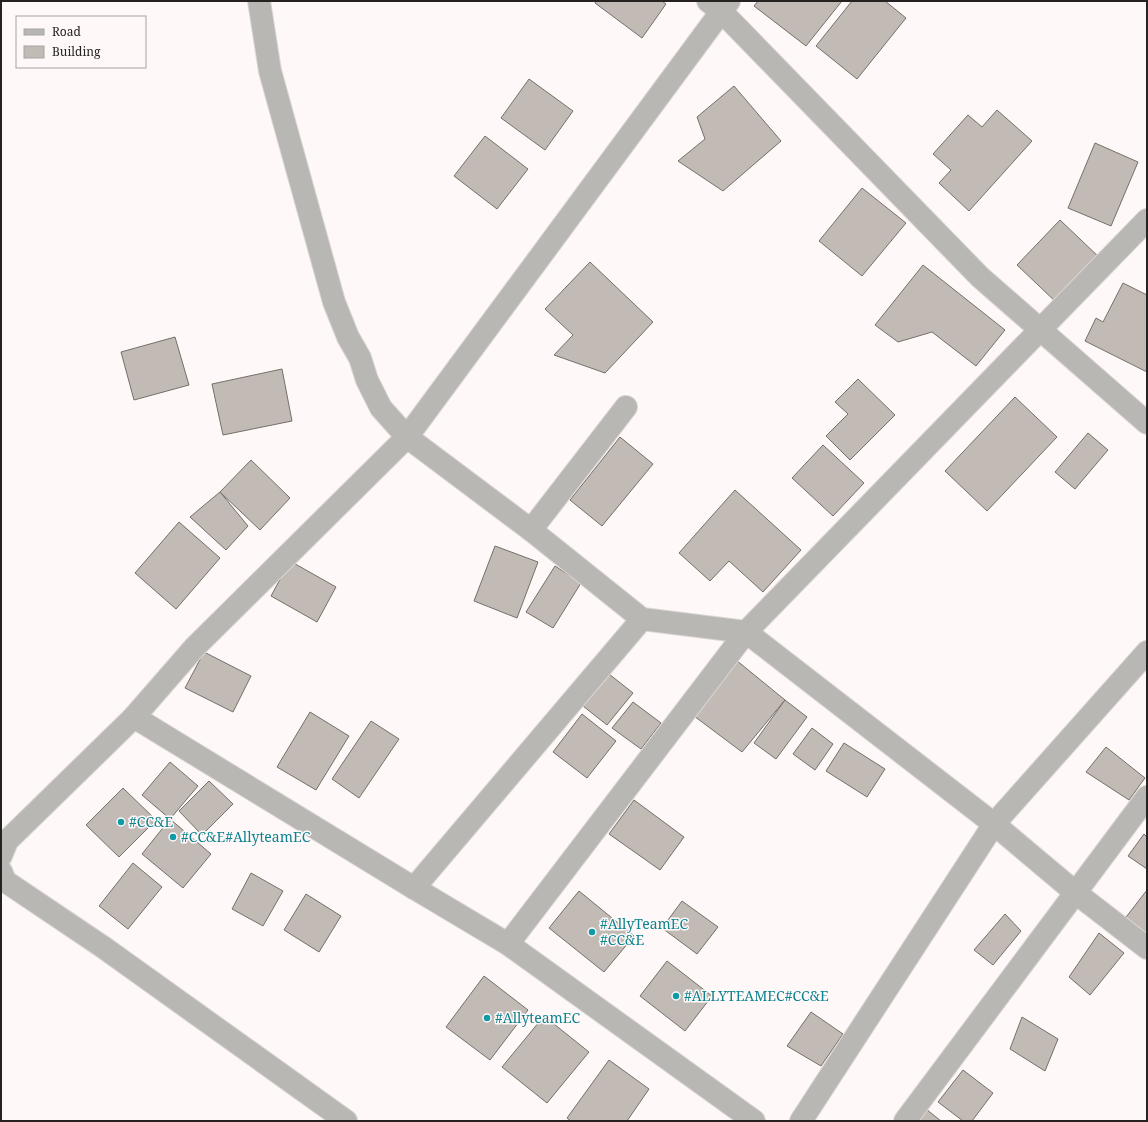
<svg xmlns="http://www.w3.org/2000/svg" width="1148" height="1122" font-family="'Noto Serif',serif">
<rect width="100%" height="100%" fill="#fef9f8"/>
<g fill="#c2bab4" stroke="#766f69">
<polygon points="596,1 662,1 666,4 642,38 595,3"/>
<polygon points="758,1 842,1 806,46 754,6"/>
<polygon points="852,1 885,1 906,18 857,79 816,46"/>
<polygon points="529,79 573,111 545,150 501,118"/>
<polygon points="734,86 781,141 723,191 678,161 705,139 697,117"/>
<polygon points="997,110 1032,141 969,211 939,183 951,170 933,154 968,115 982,127"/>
<polygon points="485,136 528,169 497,209 454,176"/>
<polygon points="1095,143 1138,162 1111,226 1068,208"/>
<polygon points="862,188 906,223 862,276 819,241"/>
<polygon points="1060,220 1101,259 1058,304 1017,265"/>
<polygon points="590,262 653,322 605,373 554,355 573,335 545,309"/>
<polygon points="923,265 1005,330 976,366 932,332 898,342 875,325"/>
<polygon points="1123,283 1147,295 1147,372 1085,341 1096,318 1103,322"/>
<polygon points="175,337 189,385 134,400 121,352"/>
<polygon points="282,369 292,421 223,435 212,384"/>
<polygon points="858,379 895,415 850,460 826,436 848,414 835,402"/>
<polygon points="1015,397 1057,437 987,511 945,471"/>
<polygon points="1088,433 1108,450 1075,489 1055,472"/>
<polygon points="620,437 653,464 602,526 570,500"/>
<polygon points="823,445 864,483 833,516 792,478"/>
<polygon points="251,460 290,498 260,530 220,492"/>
<polygon points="735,490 801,550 763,592 729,561 710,581 679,553"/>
<polygon points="220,492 248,526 226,550 190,517"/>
<polygon points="179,522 220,558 176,609 135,573"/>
<polygon points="495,546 538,562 517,618 474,601"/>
<polygon points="290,561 336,587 317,622 271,596"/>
<polygon points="555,566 581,583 553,628 526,612"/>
<polygon points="204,652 251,676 233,712 185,688"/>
<polygon points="736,660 785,700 742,752 694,716"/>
<polygon points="609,674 633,693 607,725 583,706"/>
<polygon points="785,700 807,717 776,759 754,743"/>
<polygon points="633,702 661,723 641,749 612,728"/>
<polygon points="310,712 349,736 316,790 277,767"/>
<polygon points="582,714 616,741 587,778 553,752"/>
<polygon points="371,721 399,739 359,798 332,779"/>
<polygon points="812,728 833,744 815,770 793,754"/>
<polygon points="844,743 885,769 867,797 826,771"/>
<polygon points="1106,747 1145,778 1129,800 1086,772"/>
<polygon points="170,762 198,786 170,819 142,795"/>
<polygon points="209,781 233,804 202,835 179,811"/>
<polygon points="123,788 156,820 119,857 86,825"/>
<polygon points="634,800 684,837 660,870 609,834"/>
<polygon points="170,819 211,854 183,888 142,854"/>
<polygon points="1144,834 1147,837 1147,869 1128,856"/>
<polygon points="133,863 162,887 128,929 99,906"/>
<polygon points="251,873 283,891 263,926 232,909"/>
<polygon points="1147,890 1147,939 1123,921"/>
<polygon points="579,891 634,936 604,972 549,928"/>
<polygon points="306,894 341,916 319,952 284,930"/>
<polygon points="682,901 718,927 697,954 662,928"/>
<polygon points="1005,914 1021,931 993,965 974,950"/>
<polygon points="1099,933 1124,953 1090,995 1069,977"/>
<polygon points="667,961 712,996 685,1031 640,996"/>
<polygon points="484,976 528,1010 490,1060 446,1027"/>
<polygon points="811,1012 843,1034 821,1066 787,1046"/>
<polygon points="544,1016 589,1052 547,1103 502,1067"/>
<polygon points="1022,1017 1058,1039 1045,1071 1010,1049"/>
<polygon points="609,1060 649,1089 627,1121 571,1121 567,1118"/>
<polygon points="963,1070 993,1093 972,1121 963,1121 938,1102"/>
<polygon points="926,1109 941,1121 916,1121"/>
</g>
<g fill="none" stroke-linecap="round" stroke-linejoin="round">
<g stroke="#dbd7d6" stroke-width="24">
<g id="street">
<polyline points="259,1 270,71 334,302 348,337 360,358 367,380 381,408 407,437 531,530 642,619 746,632 994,824 1076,893 1147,948"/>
<polyline points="708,1 722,12 980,277 1147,423"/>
<polyline points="531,530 626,407"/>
<polyline points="134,717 414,888 642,619"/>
<polyline points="1,856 7,841 134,717 195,647 407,437 729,1"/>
<polyline points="1,871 5,881 103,947 346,1121"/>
<polyline points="414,888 508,944 754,1121"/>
<polyline points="508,944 746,632 1147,220"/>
<polyline points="801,1121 994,824 1147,652"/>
<polyline points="905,1121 1147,797"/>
</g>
</g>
<use href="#street" stroke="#b9b7b3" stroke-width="22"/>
</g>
<g fill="#0f9aa8" stroke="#fef9f8" stroke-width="1.5">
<circle cx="121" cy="822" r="4"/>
<circle cx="173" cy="837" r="4"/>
<circle cx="592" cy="932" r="4"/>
<circle cx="676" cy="996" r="4"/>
<circle cx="487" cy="1018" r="4"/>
</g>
<g text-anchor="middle" stroke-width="3" stroke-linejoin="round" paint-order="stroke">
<g font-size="14" fill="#0d838f" stroke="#fef9f8" text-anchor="start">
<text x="129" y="827">#CC&amp;E</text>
<text x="181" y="842">#CC&amp;E#AllyteamEC</text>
<text x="600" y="929">#AllyTeamEC<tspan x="600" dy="16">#CC&amp;E</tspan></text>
<text x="684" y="1001">#ALLYTEAMEC#CC&amp;E</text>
<text x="495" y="1023">#AllyteamEC</text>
</g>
</g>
<rect width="1148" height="1122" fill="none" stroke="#262221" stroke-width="4"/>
<rect x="16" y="16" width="130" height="52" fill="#fef9f8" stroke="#a8a3a2"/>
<rect x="24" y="29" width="20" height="6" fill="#b9b7b3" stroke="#a8a3a2"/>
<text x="52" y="36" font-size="12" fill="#262221">Road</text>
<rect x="24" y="46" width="20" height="12" fill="#c2bab4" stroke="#a8a3a2"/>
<text x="52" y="56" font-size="12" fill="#262221">Building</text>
</svg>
